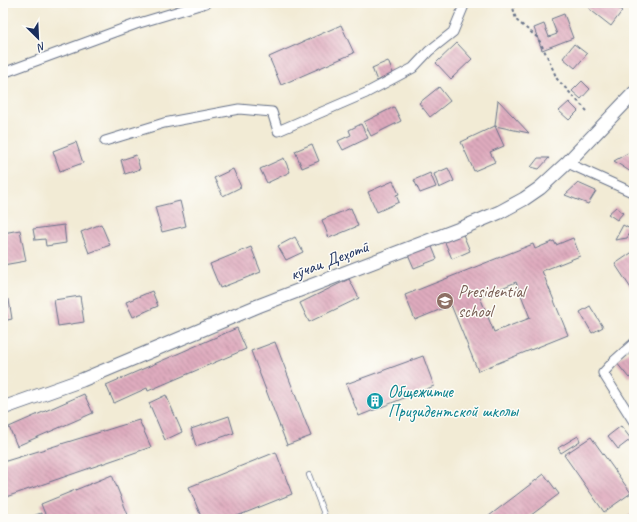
<svg xmlns="http://www.w3.org/2000/svg" width="637" height="522" font-family="Caveat,sans-serif">
<defs>
<pattern id="building-back-hatch" width="6" height="6" patternUnits="userSpaceOnUse"><rect width="6" height="6" fill="#dfabbe"/><path d="M-1 5l2 2M0 0l6 6M5-1l2 2" fill="none" stroke="#b48c9e"/></pattern>
</defs>
<rect width="100%" height="100%" fill="#fdfcf7"/>
<filter id="ink" filterUnits="userSpaceOnUse"><feTurbulence type="fractalNoise" baseFrequency=".025" numOctaves="2"/><feDisplacementMap in="SourceGraphic" scale="8" xChannelSelector="R" yChannelSelector="G"/><feConvolveMatrix kernelMatrix="1 2 1 2 8 2 1 2 1" color-interpolation-filters="sRGB"/></filter>
<filter id="wash" filterUnits="userSpaceOnUse"><feTurbulence type="fractalNoise" baseFrequency=".012" numOctaves="4" result="noise"/><feDisplacementMap in="SourceGraphic" scale="16" xChannelSelector="R" yChannelSelector="G"/><feGaussianBlur stdDeviation="0.9" result="paint"/><feColorMatrix in="noise" values="0 0 0 0 0 0 0 0 0 0 0 0 0 0 0 0 0 1.4 0 .05"/><feComposite in="paint" operator="in"/></filter>
<g filter="url(#wash)">
<rect width="100%" height="100%" fill="#f2ebd5"/>
<g id="blocks">
<g fill="url(#building-back-hatch)" fill-rule="evenodd">
<polygon points="592,3 612,3 622,11 611,26 588,8"/>
<polygon points="564,14 573,38 542,50 534,28 544,24 549,37 557,34 551,19"/>
<polygon points="341,25 354,53 281,85 269,57"/>
<polygon points="457,43 472,59 451,79 436,63"/>
<polygon points="574,44 587,54 575,68 563,58"/>
<polygon points="388,61 393,73 377,81 372,68"/>
<polygon points="582,81 590,89 581,99 572,91"/>
<polygon points="439,87 450,101 430,117 419,103"/>
<polygon points="498,100 529,133 495,126"/>
<polygon points="569,102 578,111 569,120 559,111"/>
<polygon points="394,107 401,121 371,136 364,122"/>
<polygon points="361,124 368,138 343,150 338,141 351,135 349,130"/>
<polygon points="495,126 504,146 490,152 495,162 474,171 461,142"/>
<polygon points="76,142 83,163 60,171 53,151"/>
<polygon points="312,144 319,161 302,168 295,151"/>
<polygon points="628,153 634,158 634,174 614,161"/>
<polygon points="136,155 140,169 125,174 121,160"/>
<polygon points="284,158 290,172 267,183 260,169"/>
<polygon points="538,158 549,158 539,169 531,167"/>
<polygon points="448,168 454,181 439,188 434,174"/>
<polygon points="233,169 241,187 223,196 214,178"/>
<polygon points="430,173 436,187 420,193 414,180"/>
<polygon points="393,181 399,194 396,195 399,202 377,212 368,192"/>
<polygon points="578,183 596,191 588,204 565,195"/>
<polygon points="180,201 186,226 162,232 155,207"/>
<polygon points="616,207 623,213 617,220 608,214"/>
<polygon points="351,208 358,226 329,238 322,220"/>
<polygon points="101,224 110,245 89,253 81,232"/>
<polygon points="64,225 66,243 46,246 45,239 35,240 33,229"/>
<polygon points="623,225 632,230 627,238 615,240"/>
<polygon points="20,230 26,261 3,265 3,233"/>
<polygon points="462,232 470,251 452,259 444,240"/>
<polygon points="295,237 303,252 286,260 278,246"/>
<path d="M573 238 580 256 542 271 568 335 478 371 451 305 415 320 405 295 533 244 535 249 554 241 556 245ZM516 282 530 318 494 332 480 297Z"/>
<polygon points="430,242 437,259 414,268 407,252"/>
<polygon points="251,247 261,272 220,288 210,264"/>
<polygon points="634,251 634,293 615,264"/>
<polygon points="349,279 359,298 309,322 300,303"/>
<polygon points="152,291 158,306 133,317 126,302"/>
<polygon points="80,296 84,322 58,326 54,300"/>
<polygon points="3,300 9,300 12,319 3,321"/>
<polygon points="590,306 603,327 592,333 580,312"/>
<polygon points="237,328 246,349 148,391 147,388 114,403 106,385"/>
<polygon points="275,342 311,436 287,445 251,351"/>
<polygon points="632,350 634,353 634,374 629,378 616,362"/>
<polygon points="423,356 434,386 359,416 346,384"/>
<polygon points="84,394 93,413 17,446 9,427"/>
<polygon points="166,395 182,432 165,440 149,403"/>
<polygon points="229,416 234,433 196,446 191,429"/>
<polygon points="139,420 151,447 3,498 3,462"/>
<polygon points="621,426 631,439 618,449 608,436"/>
<polygon points="578,436 580,441 561,453 558,448"/>
<polygon points="591,437 631,493 604,512 564,455"/>
<polygon points="276,452 292,494 230,519 202,519 189,487"/>
<polygon points="544,474 559,494 526,519 485,519"/>
<polygon points="112,475 128,515 118,519 47,519 41,504"/>
<polygon points="41,513 43,519 25,519"/>
<polygon points="634,513 634,519 625,519 625,518"/>
</g>
</g>
</g>
<g filter="url(#ink)">
<use href="#blocks" fill-opacity="0" stroke="#667188" stroke-width="1"/>
<g fill="none" stroke-linecap="round" stroke-linejoin="round">
<g stroke="#667188" stroke-width="6">
<polyline id="lane" points="309,475 326,519"/>
</g>
<g stroke="#667188" stroke-width="11">
<g id="street">
<polyline points="3,73 136,24 206,3"/>
<polyline points="105,141 164,123 239,109 272,112 278,131 366,93 413,68 429,51 453,32 465,3"/>
<polyline points="568,162 574,166 634,193"/>
<polyline points="634,343 615,360 603,373 634,422"/>
</g>
</g>
<g stroke="#667188" stroke-width="15">
<polyline id="secondary" points="3,408 82,380 258,306 462,228 500,212 524,199 540,188 568,162 634,93"/>
</g>
<polyline stroke="#667188" stroke-width="2" stroke-dasharray="3 3" stroke-linecap="butt" points="512,3 516,20 538,38 548,58 557,79 587,111"/>
<use href="#lane" stroke="#fff" stroke-width="4.5"/>
<use href="#street" stroke="#fff" stroke-width="9"/>
<use href="#secondary" stroke="#fff" stroke-width="13"/>
</g>
</g>
<defs>
<g id="school-disc" transform="scale(0.9)"><circle r="9.5" fill="#8d6e63" stroke="#fdfcf7"/><path d="M0-5L7-2L0 1L-7-2ZM-4 1L0 2.5L4 1V4Q0 6-4 4Z" fill="#fff"/></g>
<g id="building-disc" transform="scale(0.9)"><circle r="9.5" fill="#0f9aa8" stroke="#fdfcf7"/><path d="M-4-6H4V6H1V3H-1V6H-4ZM-2.5-4.3h1.7v1.8h-1.7ZM.8-4.3h1.7v1.8H.8ZM-2.5-1h1.7V.8h-1.7ZM.8-1h1.7V.8H.8Z" fill="#fff"/></g>
</defs>
<g fill-rule="evenodd">
<use href="#school-disc" x="445" y="301"/>
<use href="#building-disc" x="375" y="401"/>
</g>
<g text-anchor="middle" stroke-width="3" stroke-linejoin="round" paint-order="stroke">
<g font-size="17" fill="#1b2f5e" stroke="#fdfcf7">
<text transform="translate(329 260) rotate(-21)" y="6">кӯчаи Деҳотӣ</text>
</g>
<g font-size="17" fill="#785e54" stroke="#fdfcf7" text-anchor="start">
<text x="458" y="297">Presidential<tspan x="458" dy="20">school</tspan></text>
</g>
<g font-size="17" fill="#0d838f" stroke="#fdfcf7" text-anchor="start">
<text x="388" y="397">Общежитие<tspan x="388" dy="20">Призидентской школы</tspan></text>
</g>
</g>
<rect width="637" height="522" fill="none" stroke="#fdfcf7" stroke-width="16"/>
<g transform="translate(38 38) rotate(156)" stroke="#fdfcf7" stroke-width="3" paint-order="stroke">
<path d="M0-3L7 15L0 10L-7 15Z" fill="#1b2f5e"/>
<text y="-6" font-size="11" font-weight="bold" text-anchor="middle" fill="#1b2f5e">N</text>
</g>
</svg>
